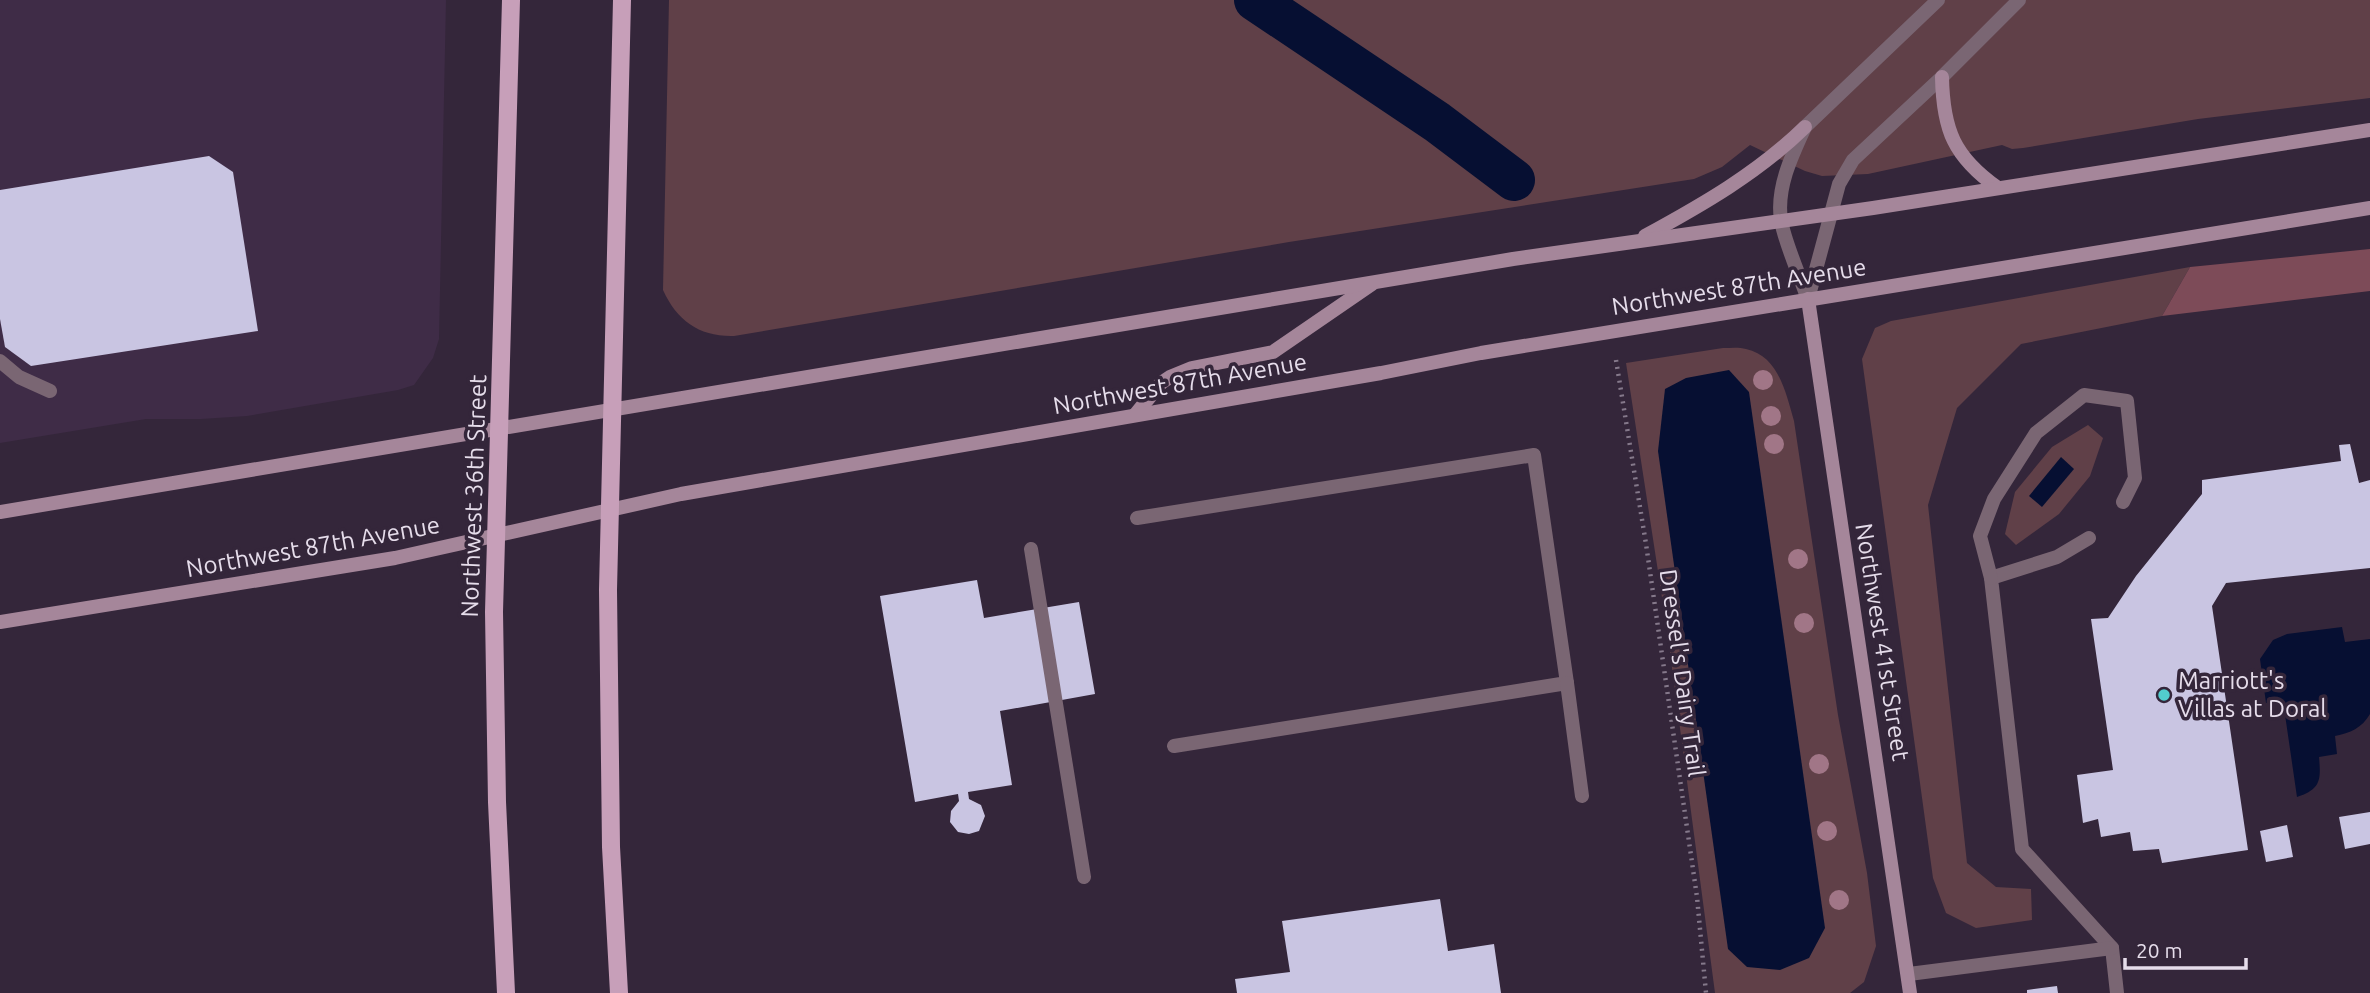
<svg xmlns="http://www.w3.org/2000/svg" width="2370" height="993" font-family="Ubuntu,sans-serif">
<rect width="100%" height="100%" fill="#34263a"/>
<polygon fill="#3f2c47" points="0,0 446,0 439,339 433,358 414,385 398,390 247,416 201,419 146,419 0,443"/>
<g fill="#604048">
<path d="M669 0H2370V98L2198 119 2023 148 2012 149 2002 145 1868 174 1822 176 1805 171 1750 145 1722 167 1694 179 1289 242 734 336C700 337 677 321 663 290Z"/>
<polygon points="2190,267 2162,316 2021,344 1957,408 1928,505 1967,863 1996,887 2031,889 2032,920 1976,928 1946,913 1933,878 1862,359 1875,328 1891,321"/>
<path d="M1723 348C1731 348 1739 347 1746 349 1779 356 1786 394 1794 421L1838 715 1867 873 1876 946 1864 982 1850 993H1715L1667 630 1626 363Z"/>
<polygon points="2088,425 2103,438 2090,476 2059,514 2016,545 2005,534 2015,492 2052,447"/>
</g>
<polygon fill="#7d4b58" points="2370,249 2370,291 2162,316 2190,267"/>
<g fill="#060f32">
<polygon points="1729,370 1749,392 1825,928 1809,958 1780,970 1747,967 1728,949 1658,451 1665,389 1686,378"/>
<polygon points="2061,457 2074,469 2042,507 2029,496"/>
<path d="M2342 627 2345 642 2370 639V714C2362 728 2350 733 2335 736L2337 754 2319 757C2321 780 2321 789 2297 797L2283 701 2266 703 2260 659 2273 640 2287 634Z"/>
</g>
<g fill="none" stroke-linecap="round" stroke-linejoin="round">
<polyline stroke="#060f32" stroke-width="42" points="1255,0 1437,122 1514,180"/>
</g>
<g fill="#c9c5e2">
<polygon points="209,156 233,172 258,331 31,366 5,347 0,319 0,190"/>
<polygon points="2350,444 2359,483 2370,480 2370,568 2226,583 2212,606 2248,850 2162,863 2159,849 2133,851 2130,832 2101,837 2098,819 2083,823 2077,775 2113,770 2091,619 2108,618 2136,576 2202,494 2202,480 2341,461 2339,445"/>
<polygon points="977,580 984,618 1079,602 1095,694 1000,711 1012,785 968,792 969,799 981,805 985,816 979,831 969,834 958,832 950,822 951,811 959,801 958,794 915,802 880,596"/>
<polygon points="2370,812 2370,844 2345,849 2339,817"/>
<polygon points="2287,825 2293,857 2266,862 2260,831"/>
<polygon points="1440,899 1448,951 1494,944 1501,993 1237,993 1235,979 1290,972 1282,921"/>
<polygon points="2057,986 2058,993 2027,993 2027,990"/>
</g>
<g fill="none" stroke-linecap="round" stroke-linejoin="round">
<polyline stroke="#85798b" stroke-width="4.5" stroke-dasharray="2 5" stroke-linecap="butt" points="1616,360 1646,544 1697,897 1706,993"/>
<g stroke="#7a6673" stroke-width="14">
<polyline points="0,361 19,377 50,391"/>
<polyline points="1137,518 1534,455 1567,683 1174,746"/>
<polyline points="2089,538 2057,557 1991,578 2022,849 2112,948 2117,993"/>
<polyline points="1031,549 1084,877"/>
<polyline points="1991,578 1980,536 1994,499 2036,433 2084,395 2127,401 2135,478 2123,502"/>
<polyline points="1567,683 1582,796"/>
<polyline points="1909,974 2112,948"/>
</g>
<g stroke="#7a6673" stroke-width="14">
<path d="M1807 297C1800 276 1784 241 1781 220 1776 188 1792 155 1805 127L1938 0"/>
<polyline points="1808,299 1839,184 1853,160 1942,77 2019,0"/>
</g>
<g stroke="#a5869a" stroke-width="14">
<path d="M1942 77C1943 130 1954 157 1998 188"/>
<path d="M1645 236C1702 205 1758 173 1805 127"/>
<polyline points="1808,299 1910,993"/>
<polyline points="1135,415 1161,383 1170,377 1192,368 1273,352 1372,284"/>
<polyline points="0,512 1513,259 1873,208 2370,130"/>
<polyline points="0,622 395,558 681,494 1381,373 1481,353 2370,208"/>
</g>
<g stroke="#c79fb9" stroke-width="18">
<polyline points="506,993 497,802 494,612 511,0"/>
<polyline points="619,993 611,847 608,590 622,0"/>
</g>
</g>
<g fill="#a17687">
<circle cx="1763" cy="380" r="10"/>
<circle cx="1771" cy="416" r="10"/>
<circle cx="1774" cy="444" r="10"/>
<circle cx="1798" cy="559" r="10"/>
<circle cx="1804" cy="623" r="10"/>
<circle cx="1819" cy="764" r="10"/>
<circle cx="1827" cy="831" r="10"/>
<circle cx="1839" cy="900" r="10"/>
</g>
<circle fill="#52cdce" stroke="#34263a" stroke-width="2.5" cx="2164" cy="695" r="7"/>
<g text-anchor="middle" stroke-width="7" stroke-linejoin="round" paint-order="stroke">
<g font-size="24" fill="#e6ddeb" stroke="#34263a">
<text transform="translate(1739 287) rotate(-9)" y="8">Northwest 87th Avenue</text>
<text transform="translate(1180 384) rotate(-10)" y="8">Northwest 87th Avenue</text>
<text transform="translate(474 496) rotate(-88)" y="8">Northwest 36th Street</text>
<text transform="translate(313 547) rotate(-10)" y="8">Northwest 87th Avenue</text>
<text transform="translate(1882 642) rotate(81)" y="8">Northwest 41st Street</text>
<text transform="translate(1682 673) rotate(82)" y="8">Dressel's Dairy Trail</text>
</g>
<g font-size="24" fill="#e6ddeb" stroke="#34263a" text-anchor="start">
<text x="2178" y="689">Marriott's<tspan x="2178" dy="28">Villas at Doral</tspan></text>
</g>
</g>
<path d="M2125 958v10h121v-10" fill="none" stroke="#e6ddeb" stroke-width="3.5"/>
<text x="2136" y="958" font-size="21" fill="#e6ddeb" stroke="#34263a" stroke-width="5" paint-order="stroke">20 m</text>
</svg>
